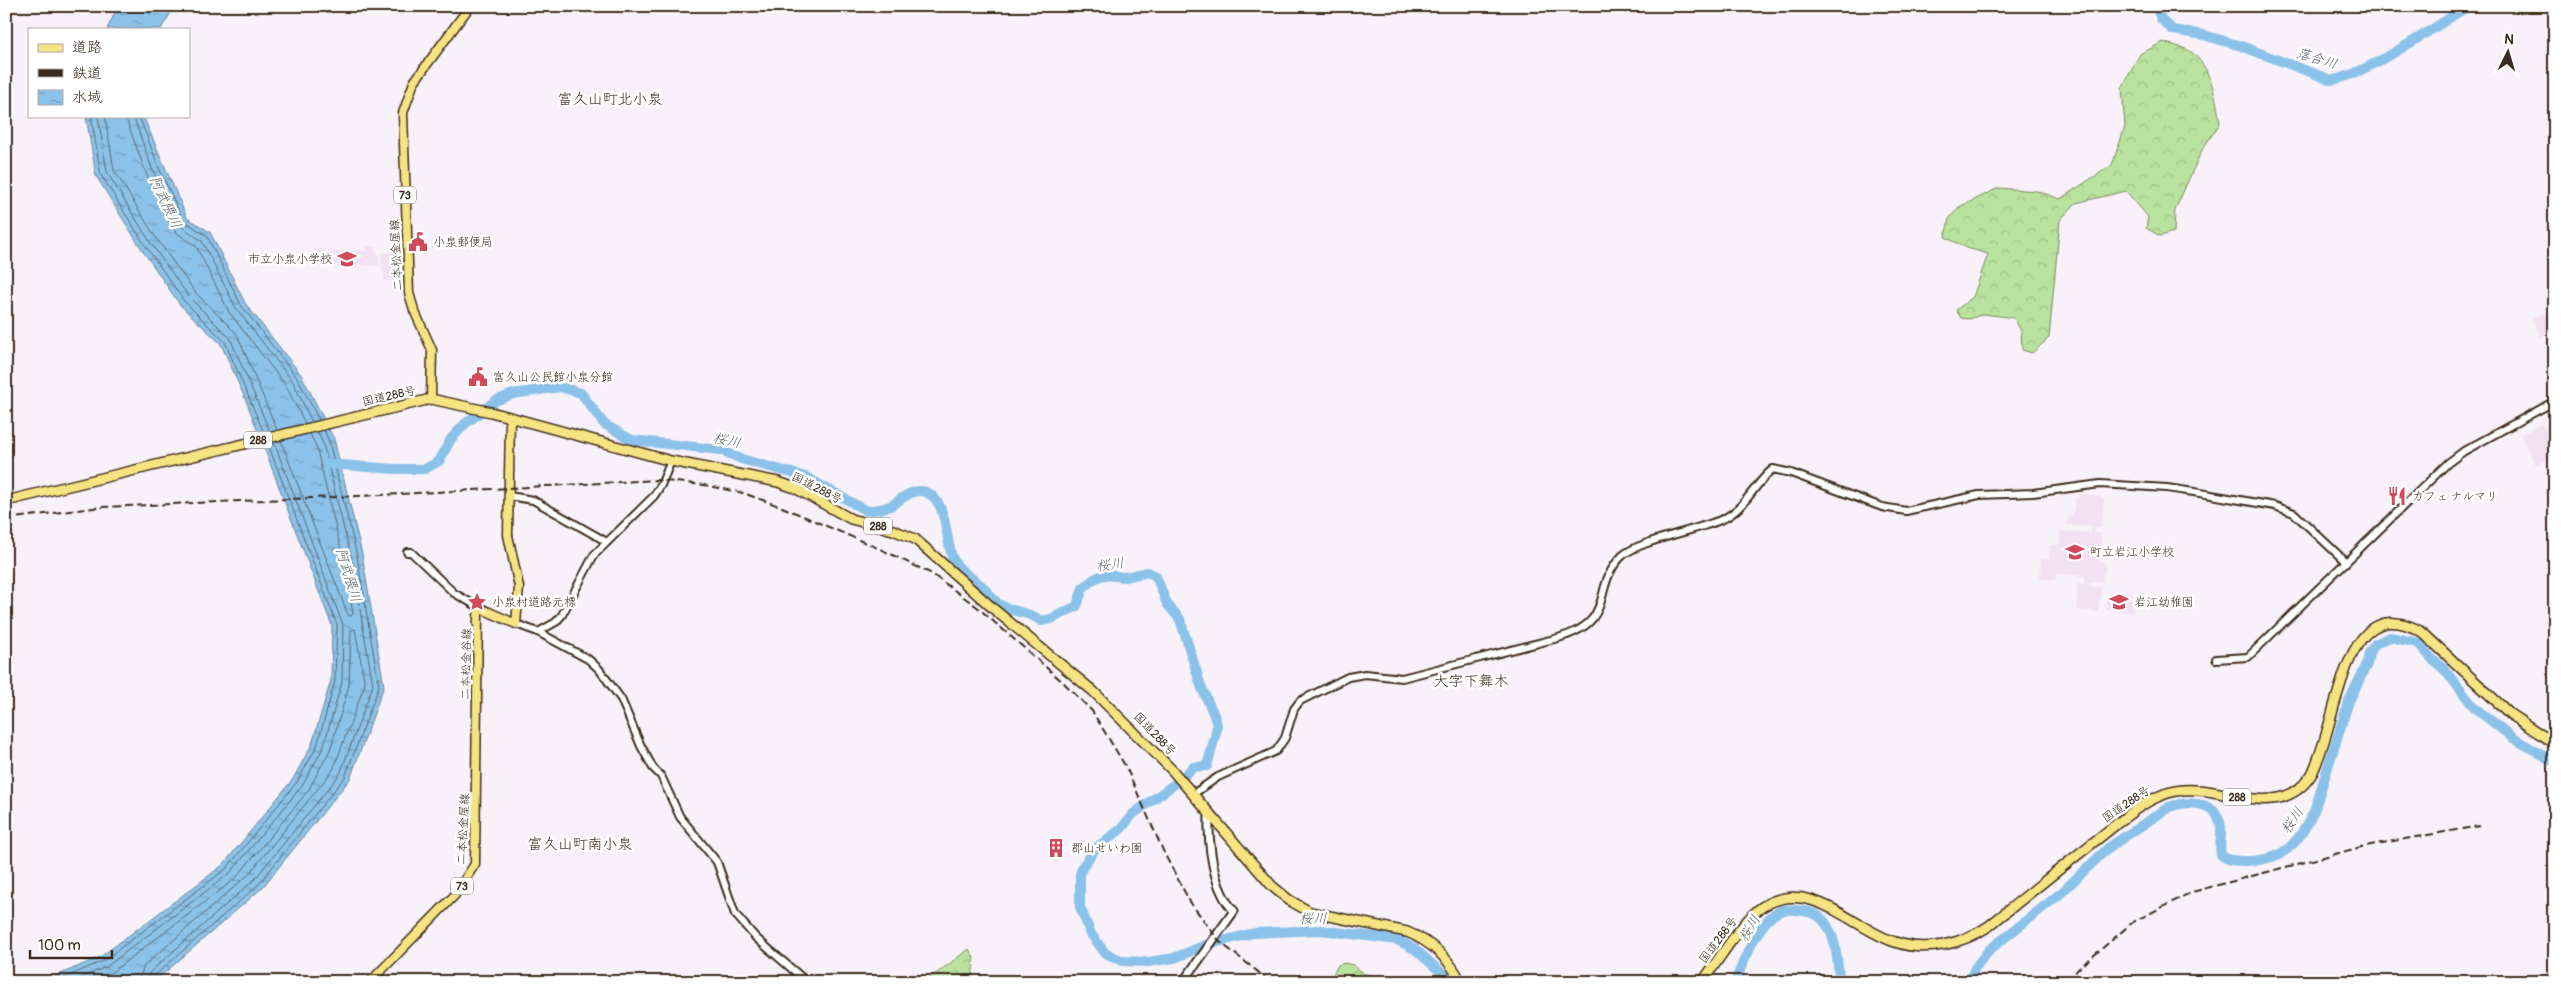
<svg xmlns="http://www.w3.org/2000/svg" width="2561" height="988" font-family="Pangolin,'Klee One',sans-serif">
<defs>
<pattern id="forest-crowns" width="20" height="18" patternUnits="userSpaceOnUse" patternTransform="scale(1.25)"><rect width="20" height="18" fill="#b9e29e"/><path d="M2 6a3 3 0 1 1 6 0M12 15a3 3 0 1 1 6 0" fill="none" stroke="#a0c288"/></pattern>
<pattern id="water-ripples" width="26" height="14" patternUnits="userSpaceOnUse" patternTransform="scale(1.25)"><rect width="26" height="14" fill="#8bc2e9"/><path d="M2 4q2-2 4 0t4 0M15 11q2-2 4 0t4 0" fill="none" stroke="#739ebc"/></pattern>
</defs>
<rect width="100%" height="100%" fill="#f9f1f9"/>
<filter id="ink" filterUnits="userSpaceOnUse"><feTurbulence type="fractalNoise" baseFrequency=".02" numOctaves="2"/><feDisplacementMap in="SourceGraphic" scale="10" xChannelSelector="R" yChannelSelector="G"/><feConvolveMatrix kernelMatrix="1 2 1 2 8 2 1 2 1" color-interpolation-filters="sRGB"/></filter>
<g filter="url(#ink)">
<g fill="#f2e1f2">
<polygon points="366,247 376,247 376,254 379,254 379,266 314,264 314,249 339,252 340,250 366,251"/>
<polygon points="400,252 403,280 384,281 381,253"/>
<polygon points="2544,313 2553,330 2541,337 2532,319"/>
<polygon points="2541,424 2543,427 2546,426 2550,433 2555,431 2555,435 2551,438 2555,445 2555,455 2536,465 2520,435"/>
<polygon points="2078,494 2101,496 2101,498 2104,499 2101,528 2094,527 2094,533 2102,534 2100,562 2106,562 2105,573 2103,573 2102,582 2090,581 2089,587 2102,587 2098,612 2077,610 2078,583 2085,584 2085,576 2056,574 2056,580 2040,579 2041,559 2049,559 2050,545 2059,545 2060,531 2091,533 2091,527 2067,525 2068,516 2073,516 2075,498 2078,498"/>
<polygon points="2113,591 2133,592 2132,612 2105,609 2107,594 2112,595"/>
</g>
<g fill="url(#forest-crowns)" stroke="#7a865e">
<path d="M2163 42C2171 45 2183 47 2190 51 2212 67 2216 99 2220 123L2202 150 2175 210 2174 232 2160 236 2146 228 2148 217 2126 191 2076 203 2060 220 2049 338 2032 353 2022 350 2021 331 2014 318 1984 314 1969 319 1961 318 1956 310 1973 297 1988 254 1967 248 1945 237 1949 219 1959 207 1999 188 2037 191 2060 199 2112 165 2125 127 2122 88 2140 54Z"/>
<polygon points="969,949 974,958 972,982 925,982"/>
<polygon points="1344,963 1353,965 1365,974 1401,982 1329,982 1338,965"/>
</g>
<g fill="url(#water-ripples)" stroke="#6b8598">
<polygon points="118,6 175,6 161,29 107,29"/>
<polygon points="86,116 143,116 187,218 210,232 245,303 302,376 334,439 362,554 384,686 350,779 262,888 154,982 42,982 100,957 223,865 293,779 312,744 331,680 332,626 247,403 221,344 180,305 141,248 96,176"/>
</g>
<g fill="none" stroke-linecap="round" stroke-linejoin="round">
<g stroke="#5b676f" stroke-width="1">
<polyline points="91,116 101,175 145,245 184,301 225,342 264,433"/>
<polyline points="98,116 107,172 150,242 189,297 230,338 270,432"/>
<polyline points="105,116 114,170 156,238 195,292 237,334 277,430"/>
<polyline points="125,116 146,173 171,226 177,233 196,246 229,312 286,386 305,423"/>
<polyline points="133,116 153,171 178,224 202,241 236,308 293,382 312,422"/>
<polyline points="139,116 159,168 183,220 207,236 241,305 298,379 319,420"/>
<polyline points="281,441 348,615 351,616 353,614 343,558 316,446 310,434"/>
<polyline points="55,982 103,961 226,869 297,782 317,746 335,681 337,625 268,444"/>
<polyline points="71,982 106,967 230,873 302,786 323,748 342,682 343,625 274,442"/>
<polyline points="90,982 112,972 235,879 308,791 330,750 349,685 351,630 355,629 365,684 333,770 248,875 144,966 138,982"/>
<polyline points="146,982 150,972 254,880 340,774 373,685 351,557 323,444 318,432"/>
<polyline points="152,982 154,976 258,885 345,777 379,686 357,556 329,441 324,430"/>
</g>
<g stroke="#8bc2e9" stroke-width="10">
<path d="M2156 6 2161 19 2173 30 2204 35 2241 46 2331 80C2361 78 2440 24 2468 6"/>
<path d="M327 464 395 469H425L439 461 451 439 465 424 495 401 513 394 560 387 581 393 604 424 632 440 721 450 741 459 806 477 867 511C875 510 882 509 890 506 899 502 909 490 920 491 949 493 945 543 953 559 958 571 973 578 983 587 988 592 993 600 999 604 1012 613 1029 611 1041 621L1051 619 1077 606 1083 588 1094 579 1103 575 1125 577 1148 572 1156 576 1167 604 1180 619 1201 686 1214 715 1217 725 1215 737 1207 766 1193 767 1180 780 1133 814 1121 829 1096 848 1083 866 1080 874V907L1091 934 1105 953 1123 961 1148 962 1174 958 1206 945 1254 933 1321 930 1397 940 1415 949 1452 982"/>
<path d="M1735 982C1744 961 1758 920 1780 911 1786 909 1796 910 1803 911 1818 913 1825 919 1831 933 1838 948 1837 966 1840 982"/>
<path d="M1969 982 1975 968 1988 951 2061 893 2108 848 2169 807C2188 800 2218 801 2221 827 2222 836 2219 845 2221 855 2228 861 2237 861 2247 861 2285 860 2298 844 2314 811L2349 701 2367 664 2369 653 2375 644 2390 637 2418 643 2433 660 2443 668 2475 708 2513 738 2555 762"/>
</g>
<g stroke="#3b2a1e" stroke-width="10">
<g id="tertiary">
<polyline points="509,496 533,500 607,542"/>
<polyline points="407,552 411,552 454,593 480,608"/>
<polyline points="516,624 538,632 588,659 599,669 621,699 641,746 653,768 661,776 680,817 717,862 735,914 756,938 807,982"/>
<polyline points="538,632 556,622 562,615 594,555 654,496 661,485 671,461"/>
<polyline points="2216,659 2248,657 2448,463 2464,451 2555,401"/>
<path d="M1193 794 1218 777 1276 751 1285 738 1294 709 1300 701 1348 677 1365 674 1402 678 1558 638C1618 621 1590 588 1622 556 1639 540 1701 530 1725 518 1746 507 1755 483 1773 469L1791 473 1882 507 1906 511 1979 495 2033 493 2100 484 2167 488 2194 492 2275 506 2294 513 2346 562"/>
</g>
</g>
<g stroke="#3b2a1e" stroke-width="11">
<path id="secondary" d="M1183 982 1234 911C1212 888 1208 843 1209 812"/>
</g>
<g stroke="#3b2a1e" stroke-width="11">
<g id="primary">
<polyline points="431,399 432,350 414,310 409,293 403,113 414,82 470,6"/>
<polyline points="370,982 454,896 475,864 478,615 480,608 516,624 519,587 508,535 510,418"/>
</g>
</g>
<g stroke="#3b2a1e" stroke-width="12">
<g id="trunk">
<path d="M6 501 431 399 491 412 671 461 778 482 795 488 851 519 893 530 915 539 996 611 1093 691 1172 770 1272 886 1289 900 1310 912 1407 932C1432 942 1449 958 1461 982"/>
<path d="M1702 982C1718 962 1742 920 1762 907 1809 876 1852 928 1895 942 1926 953 1962 944 1989 926 2026 896 2062 867 2099 838 2121 821 2147 796 2176 791 2221 782 2281 826 2313 772 2322 751 2328 729 2334 706 2347 663 2363 598 2422 632L2510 714 2555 744"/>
</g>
</g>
<use href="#tertiary" stroke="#fff" stroke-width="6"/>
<use href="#secondary" stroke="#fff" stroke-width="7"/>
<use href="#primary" stroke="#f6e381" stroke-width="8"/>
<use href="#trunk" stroke="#f6e381" stroke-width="9"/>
<g stroke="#3b2a1e" stroke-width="2" stroke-dasharray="8 4" stroke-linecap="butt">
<polyline points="6,519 102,507 381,495 657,480 704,485 743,493 782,507 880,549 932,574 976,606 1063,682 1092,711 1126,767 1165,855 1190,902 1220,942 1271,982"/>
<polyline points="2068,982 2078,969 2133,922 2192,892 2365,846 2479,826"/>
</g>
</g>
</g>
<defs>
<g id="civic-bare" transform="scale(1.5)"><path d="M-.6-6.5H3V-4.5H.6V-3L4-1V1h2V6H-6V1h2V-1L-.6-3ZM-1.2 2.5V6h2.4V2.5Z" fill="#d1495b" stroke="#fff" stroke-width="2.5" paint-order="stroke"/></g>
<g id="school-bare" transform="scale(1.5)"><path d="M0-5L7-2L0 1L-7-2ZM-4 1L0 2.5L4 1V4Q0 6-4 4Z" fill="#d1495b" stroke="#fff" stroke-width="2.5" paint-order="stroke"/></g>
<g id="restaurant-bare" transform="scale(1.5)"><path d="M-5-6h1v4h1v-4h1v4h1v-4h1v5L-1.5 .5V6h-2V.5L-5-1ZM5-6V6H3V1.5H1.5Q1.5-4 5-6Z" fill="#d1495b" stroke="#fff" stroke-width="2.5" paint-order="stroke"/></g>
<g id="sight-bare" transform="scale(1.5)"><path d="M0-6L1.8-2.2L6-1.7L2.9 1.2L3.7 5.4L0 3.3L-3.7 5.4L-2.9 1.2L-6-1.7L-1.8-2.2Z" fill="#d1495b" stroke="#fff" stroke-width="2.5" paint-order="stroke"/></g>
<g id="building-bare" transform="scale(1.5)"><path d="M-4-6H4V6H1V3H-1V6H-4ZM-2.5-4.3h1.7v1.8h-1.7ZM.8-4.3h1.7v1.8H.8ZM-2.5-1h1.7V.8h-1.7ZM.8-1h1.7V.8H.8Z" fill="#d1495b" stroke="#fff" stroke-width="2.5" paint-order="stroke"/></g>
</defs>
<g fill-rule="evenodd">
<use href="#civic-bare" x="418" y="242"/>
<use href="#school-bare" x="347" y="259"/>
<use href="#civic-bare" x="478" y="377"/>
<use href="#restaurant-bare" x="2397" y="496"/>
<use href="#school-bare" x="2075" y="552"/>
<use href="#sight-bare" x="477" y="602"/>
<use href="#school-bare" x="2119" y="602"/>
<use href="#building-bare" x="1056" y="848"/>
</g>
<g text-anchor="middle" stroke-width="5" stroke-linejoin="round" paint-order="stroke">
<g fill="#fff" stroke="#766a62" stroke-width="1">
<rect x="394" y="186.5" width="22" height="17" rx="4"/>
<rect x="244" y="431.5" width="28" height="17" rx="4"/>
<rect x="864" y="517.5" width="28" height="17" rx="4"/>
<rect x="2223" y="788.5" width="28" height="17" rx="4"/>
<rect x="451" y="877.5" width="22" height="17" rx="4"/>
</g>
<g font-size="11" font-weight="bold" fill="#3b2a1e">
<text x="405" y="199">73</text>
<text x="258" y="444">288</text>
<text x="878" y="530">288</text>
<text x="2237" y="801">288</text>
<text x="462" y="890">73</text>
</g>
<g font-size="12" fill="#3b2a1e" stroke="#fff" text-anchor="start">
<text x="433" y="246">小泉郵便局</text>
<text x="332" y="263" text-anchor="end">市立小泉小学校</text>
<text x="493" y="381">富久山公民館小泉分館</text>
<text x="2412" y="500">カフェ ナルマリ</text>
<text x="2090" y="556">町立岩江小学校</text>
<text x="492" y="606">小泉村道路元標</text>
<text x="2134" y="606">岩江幼稚園</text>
<text x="1071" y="852">郡山せいわ園</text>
</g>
<g font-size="12" fill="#3b2a1e" stroke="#fff">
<text transform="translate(396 255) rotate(-93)" y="4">二本松金屋線</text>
<text transform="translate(389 396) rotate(-13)" y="4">国道288号</text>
<text transform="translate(817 488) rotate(27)" y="4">国道288号</text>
<text transform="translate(466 664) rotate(-89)" y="4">二本松金谷線</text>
<text transform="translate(1155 734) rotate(46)" y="4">国道288号</text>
<text transform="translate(2126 804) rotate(-34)" y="4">国道288号</text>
<text transform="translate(463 829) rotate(-87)" y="4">二本松金屋線</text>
<text transform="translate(1718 940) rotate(-53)" y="4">国道288号</text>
</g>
<g font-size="14" font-style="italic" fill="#575f65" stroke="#fff">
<text transform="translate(2317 58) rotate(17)" y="5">落合川</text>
<text transform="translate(166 202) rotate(65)" y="5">阿武隈川</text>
<text transform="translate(727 440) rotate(13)" y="5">桜川</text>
<text transform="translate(1110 564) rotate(-8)" y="5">桜川</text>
<text transform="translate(349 575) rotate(73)" y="5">阿武隈川</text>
<text transform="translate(2292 820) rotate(-57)" y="5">桜川</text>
<text x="1313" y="923">桜川</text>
<text transform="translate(1749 928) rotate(-59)" y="5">桜川</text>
</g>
<g font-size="15" fill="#3b2a1e" stroke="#fff">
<text x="610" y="104">富久山町北小泉</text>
<text x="1471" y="686">大字下舞木</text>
<text x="580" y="849">富久山町南小泉</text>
</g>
</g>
<rect width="2561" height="988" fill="none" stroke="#fff" stroke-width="25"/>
<rect x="12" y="12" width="2536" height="963" fill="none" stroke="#3b2a1e" stroke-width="2" filter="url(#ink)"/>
<rect x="28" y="28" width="162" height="90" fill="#ffffff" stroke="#b1aaa5"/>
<rect x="38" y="44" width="25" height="8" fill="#f6e381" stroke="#b1aaa5"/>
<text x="72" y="52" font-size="15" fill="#3b2a1e">道路</text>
<rect x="38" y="69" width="25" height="8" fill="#3b2a1e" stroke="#b1aaa5"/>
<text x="72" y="78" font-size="15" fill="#3b2a1e">鉄道</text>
<rect x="38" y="90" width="25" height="15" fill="url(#water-ripples)" stroke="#b1aaa5"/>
<text x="72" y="102" font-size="15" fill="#3b2a1e">水域</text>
<g transform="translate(2508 52) rotate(5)" stroke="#ffffff" stroke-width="4" paint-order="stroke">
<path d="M0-4L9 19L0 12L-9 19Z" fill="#3b2a1e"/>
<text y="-8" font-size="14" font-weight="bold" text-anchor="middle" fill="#3b2a1e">N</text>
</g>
<path d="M30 950v8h82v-8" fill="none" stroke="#3b2a1e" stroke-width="2.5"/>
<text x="38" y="950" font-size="15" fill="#3b2a1e" stroke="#ffffff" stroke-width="4" paint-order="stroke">100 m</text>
</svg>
